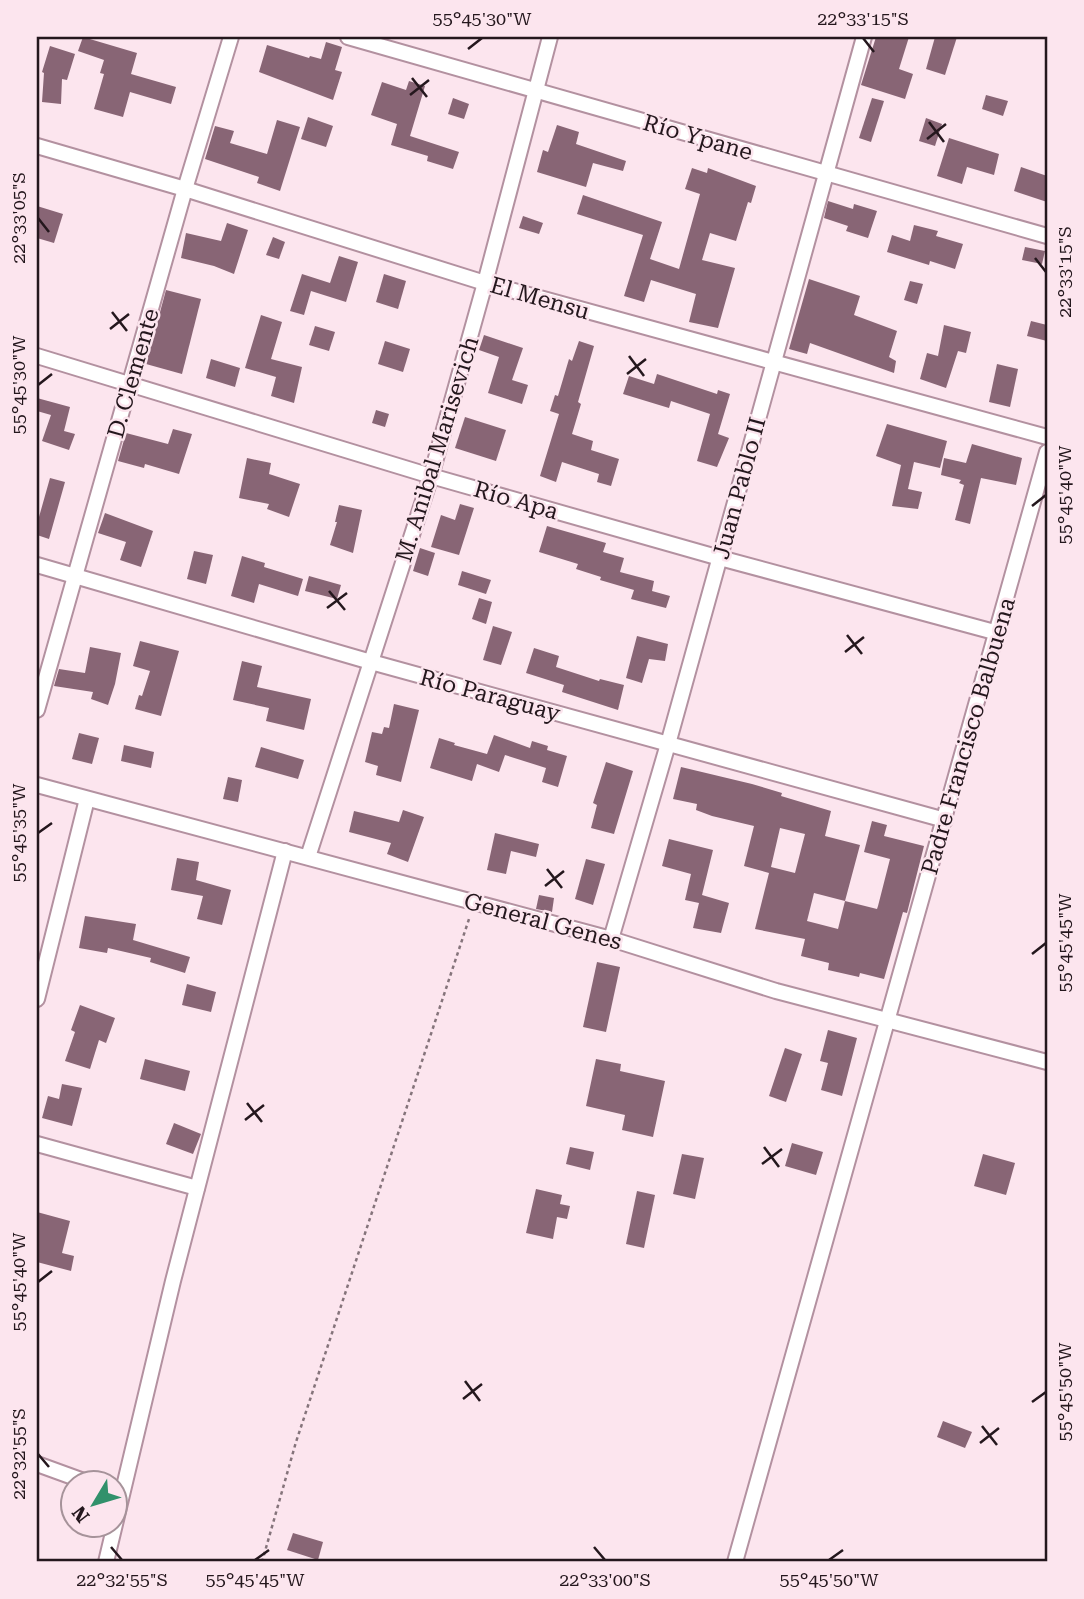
<svg xmlns="http://www.w3.org/2000/svg" width="1084" height="1599" font-family="'Roboto Serif',serif">
<rect width="100%" height="100%" fill="#fce5ee"/>
<g fill="#886575" fill-rule="evenodd">
<polygon points="83,37 137,53 131,74 176,87 171,104 130,92 123,117 94,109 104,74 100,73 104,60 78,51"/>
<polygon points="876,37 909,37 899,69 913,74 905,99 861,85"/>
<polygon points="935,37 957,37 945,75 926,69"/>
<polygon points="326,42 342,47 335,70 342,72 333,100 259,72 267,45 309,58 310,56 321,59"/>
<polygon points="50,46 75,54 67,80 62,79 61,104 42,102 44,73 42,72"/>
<polygon points="409,81 425,86 410,136 459,152 453,169 427,161 428,156 391,145 397,124 371,115 382,82 406,90"/>
<polygon points="986,95 1008,101 1003,116 982,109"/>
<polygon points="453,98 469,104 464,119 448,114"/>
<polygon points="872,98 884,101 871,142 859,138"/>
<polygon points="308,117 333,126 326,147 301,139"/>
<polygon points="926,118 942,124 935,146 919,141"/>
<polygon points="277,120 300,127 280,191 257,183 259,177 205,159 215,126 234,131 230,143 267,154"/>
<polygon points="557,125 579,132 576,144 626,161 623,171 593,163 586,187 537,172 543,150 548,152"/>
<polygon points="949,138 999,154 994,175 967,167 962,184 937,176"/>
<polygon points="1021,167 1047,176 1047,202 1014,191"/>
<polygon points="692,168 707,173 708,168 756,186 751,203 748,202 736,241 710,233 702,260 735,268 718,328 689,322 696,294 651,280 644,302 624,296 643,235 577,214 583,195 662,222 650,259 679,269 700,194 685,189"/>
<polygon points="828,201 853,209 854,204 877,211 868,238 846,231 848,226 824,218"/>
<polygon points="37,206 63,214 54,243 37,238"/>
<polygon points="523,216 543,223 539,234 519,228"/>
<polygon points="227,223 248,230 234,274 214,266 181,258 186,233 221,241"/>
<polygon points="914,225 938,231 936,236 963,244 955,269 930,261 929,265 887,252 892,235 910,241"/>
<polygon points="273,237 285,242 279,259 266,255"/>
<polygon points="1025,247 1045,251 1042,264 1022,260"/>
<polygon points="339,256 358,262 346,302 311,291 304,315 290,311 302,274 330,283"/>
<polygon points="384,274 406,281 398,309 376,302"/>
<polygon points="809,279 860,296 854,315 897,331 889,357 896,361 894,373 810,343 807,354 789,349"/>
<polygon points="910,281 923,284 917,304 904,300"/>
<polygon points="166,290 201,299 182,374 146,364"/>
<polygon points="261,315 282,322 271,359 302,367 294,403 271,396 276,377 245,368"/>
<polygon points="1031,321 1047,325 1047,341 1027,336"/>
<polygon points="944,325 971,332 966,353 958,351 946,388 920,379 927,353 938,356"/>
<polygon points="315,326 335,332 329,351 309,345"/>
<polygon points="484,335 523,348 512,380 528,385 522,404 488,393 499,357 479,350"/>
<polygon points="385,341 410,349 403,372 378,364"/>
<polygon points="579,341 594,346 578,402 581,404 572,434 593,441 591,450 619,459 611,486 597,482 599,474 562,462 556,482 540,476 559,414 550,411 555,395 558,396 569,359 572,361"/>
<polygon points="211,359 240,368 235,387 206,378"/>
<polygon points="997,364 1018,369 1010,407 989,402"/>
<polygon points="657,374 717,394 718,390 730,394 718,434 729,438 717,467 697,461 710,414 671,401 669,408 623,394 629,376 654,384"/>
<polygon points="37,398 70,407 64,431 75,434 69,450 42,441 51,415 37,411"/>
<polygon points="376,410 389,414 385,427 372,423"/>
<polygon points="465,417 506,430 496,461 455,448"/>
<polygon points="887,424 947,441 940,468 914,462 908,489 922,492 918,509 892,506 901,465 876,456"/>
<polygon points="173,429 192,434 179,474 145,464 144,468 118,461 126,433 168,444"/>
<polygon points="972,444 1022,458 1016,485 981,478 970,524 955,520 964,485 959,483 961,480 941,475 944,458 966,463"/>
<polygon points="247,458 271,463 269,474 300,484 289,517 267,509 269,504 239,498"/>
<polygon points="50,478 65,482 49,539 37,535 37,516 39,517"/>
<polygon points="460,504 474,508 459,555 431,547 441,515 455,520"/>
<polygon points="339,505 362,510 353,553 330,545 337,522 335,522"/>
<polygon points="105,513 153,531 141,567 120,560 126,542 98,533"/>
<polygon points="547,526 606,543 603,552 624,558 620,572 654,581 652,591 670,596 666,608 631,599 634,590 600,580 601,577 576,569 578,564 539,552"/>
<polygon points="420,548 435,553 428,576 413,571"/>
<polygon points="194,551 213,555 206,584 187,579"/>
<polygon points="242,556 265,563 264,567 303,579 298,596 259,584 254,603 231,596"/>
<polygon points="462,571 491,580 486,594 458,585"/>
<polygon points="309,576 341,585 337,599 305,591"/>
<polygon points="479,598 492,602 486,624 472,619"/>
<polygon points="493,626 512,632 501,665 483,660"/>
<polygon points="637,636 668,644 665,661 649,659 642,683 626,678"/>
<polygon points="140,641 179,651 161,716 135,709 139,695 142,696 150,671 133,666"/>
<polygon points="90,647 121,653 115,684 108,705 91,699 93,692 54,686 59,669 85,673"/>
<polygon points="534,648 559,656 556,667 599,681 600,679 624,685 618,710 562,692 564,685 526,673"/>
<polygon points="242,661 262,666 257,687 311,699 304,730 266,721 269,708 233,700"/>
<polygon points="394,704 419,710 401,782 376,775 378,766 365,762 372,732 382,734 384,727 389,728"/>
<polygon points="79,733 99,738 92,764 72,759"/>
<polygon points="494,735 530,748 532,741 548,746 547,750 567,756 558,787 542,782 546,768 505,755 499,772 477,764 472,781 430,768 439,738 455,743 454,745 487,754"/>
<polygon points="124,745 154,752 151,768 121,761"/>
<polygon points="261,747 304,760 298,779 255,767"/>
<polygon points="606,762 633,771 614,834 591,828 597,805 593,803"/>
<path d="M681 767 752 784 782 793 781 796 831 811 825 836 860 845 845 901 877 909 878 906 890 859 864 852 872 821 887 825 884 836 924 846 907 913 903 912 884 979 860 973 859 977 828 970 829 963 801 956 805 939 755 929 769 873 744 866 754 826 712 816 696 810 697 804 673 799ZM780 828 805 834 795 873 771 867ZM814 893 845 901 838 929 807 921Z"/>
<polygon points="228,777 242,780 238,802 223,799"/>
<polygon points="403,810 424,817 408,862 387,854 391,843 349,832 354,811 399,822"/>
<polygon points="495,833 539,844 536,857 511,851 506,874 487,870"/>
<polygon points="669,839 713,850 702,895 729,903 721,933 693,928 699,903 685,900 691,874 662,866"/>
<polygon points="177,858 199,862 196,880 231,890 222,925 197,919 203,896 171,890"/>
<polygon points="586,859 605,864 593,905 575,899"/>
<polygon points="539,895 554,898 552,912 536,909"/>
<polygon points="85,916 136,924 133,940 190,957 185,973 150,962 151,958 108,948 107,953 79,948"/>
<polygon points="597,962 620,967 606,1032 583,1027"/>
<polygon points="187,984 216,992 211,1012 182,1005"/>
<polygon points="80,1005 115,1018 106,1043 99,1040 90,1069 65,1061 75,1032 71,1030"/>
<polygon points="828,1030 857,1038 842,1096 821,1090 828,1063 820,1061"/>
<polygon points="785,1048 802,1054 786,1102 769,1096"/>
<polygon points="145,1059 190,1071 185,1091 140,1079"/>
<polygon points="596,1059 621,1064 620,1071 665,1081 653,1137 622,1130 625,1115 586,1106"/>
<polygon points="62,1084 82,1088 72,1126 42,1118 48,1096 59,1099"/>
<polygon points="174,1123 201,1134 193,1154 166,1144"/>
<polygon points="792,1143 823,1152 816,1175 785,1166"/>
<polygon points="570,1147 594,1152 590,1170 566,1164"/>
<polygon points="682,1154 704,1158 695,1199 673,1194"/>
<polygon points="983,1154 1015,1163 1006,1195 974,1186"/>
<polygon points="536,1189 562,1195 560,1204 570,1206 567,1219 557,1217 553,1239 526,1233"/>
<polygon points="637,1191 655,1195 644,1248 626,1244"/>
<polygon points="37,1212 70,1221 62,1253 74,1256 71,1271 37,1262"/>
<polygon points="943,1421 972,1432 965,1448 937,1437"/>
<polygon points="293,1533 323,1542 318,1560 287,1550"/>
</g>
<g fill="none" stroke-linecap="round" stroke-linejoin="round">
<g stroke="#b391a0" stroke-width="18">
<g id="minor">
<polyline points="348,37 1047,236"/>
<polyline points="37,146 185,189 485,283 1047,437"/>
<polyline points="37,356 431,476 720,558 998,633"/>
<polyline points="37,565 371,662 945,820"/>
<polyline points="37,710 185,189 231,37"/>
<polyline points="37,785 611,939 776,991 1047,1062"/>
<polyline points="308,857 431,476 485,283 550,37"/>
<polyline points="611,939 668,744 864,37"/>
<polyline points="37,999 87,799"/>
<polyline points="37,1144 197,1188"/>
<polyline points="37,1464 92,1484"/>
<polyline points="106,1562 173,1281 285,851"/>
<polyline points="735,1562 1047,452"/>
</g>
</g>
<polyline stroke="#85747b" stroke-width="2.5" stroke-dasharray="3.5 3.5" stroke-linecap="butt" points="262,1562 296,1442 470,916"/>
<use href="#minor" stroke="#fff" stroke-width="14"/>
</g>
<path fill="none" stroke="#24171d" stroke-width="2.5" d="M863 38 874 52M468 49 482 38M412 78 427 97M410 95 429 80M929 122 944 142M927 139 946 124M38 218 49 232M1035 258 1046 272M112 312 127 331M110 329 129 314M629 356 644 376M627 374 646 359M38 385 52 374M1032 506 1046 495M329 591 345 610M327 608 347 593M847 635 862 654M845 652 864 637M38 833 52 823M547 869 562 888M545 886 564 871M1032 954 1046 943M247 1103 262 1122M245 1120 264 1105M764 1147 779 1167M762 1164 782 1149M38 1282 52 1271M465 1381 480 1401M463 1399 482 1384M1032 1402 1046 1392M982 1426 997 1445M980 1443 999 1428M38 1454 49 1467M111 1547 122 1560M594 1547 605 1560M255 1560 269 1550M829 1560 843 1550"/>
<g text-anchor="middle" stroke-width="5" stroke-linejoin="round" paint-order="stroke">
<g font-size="23" fill="#24171d" stroke="#fce5ee">
<text transform="translate(698 137) rotate(16)" y="8">Río Ypane</text>
<text transform="translate(540 298) rotate(16)" y="8">El Mensu</text>
<text transform="translate(133 373) rotate(-74)" y="8">D. Clemente</text>
<text transform="translate(437 449) rotate(-73)" y="8">M. Anibal Marisevich</text>
<text transform="translate(739 488) rotate(-75)" y="8">Juan Pablo II</text>
<text transform="translate(516 500) rotate(16)" y="8">Río Apa</text>
<text transform="translate(490 695) rotate(15)" y="8">Río Paraguay</text>
<text transform="translate(968 736) rotate(-74)" y="8">Padre Francisco Balbuena</text>
<text transform="translate(543 921) rotate(15)" y="8">General Genes</text>
</g>
</g>
<rect width="1084" height="1599" fill="none" stroke="#fce5ee" stroke-width="77"/>
<g transform="translate(94 1504) rotate(232)"><circle r="33" fill="#fce5ee" stroke="#a6939a" stroke-width="2"/>
<path d="M0-5L12 26L0 18L-12 26Z" fill="#31916b"/>
<text y="-10" font-size="19" font-weight="bold" text-anchor="middle" fill="#24171d">N</text>
</g>
<rect x="38" y="38" width="1008" height="1522" fill="none" stroke="#24171d" stroke-width="2.5"/>
<g font-size="18" text-anchor="middle" fill="#24171d">
<text x="482" y="25">55°45'30"W</text>
<text x="863" y="25">22°33'15"S</text>
<text transform="translate(19 218) rotate(-90)" y="6">22°33'05"S</text>
<text transform="translate(1065 272) rotate(-90)" y="6">22°33'15"S</text>
<text transform="translate(19 385) rotate(-90)" y="6">55°45'30"W</text>
<text transform="translate(1065 495) rotate(-90)" y="6">55°45'40"W</text>
<text transform="translate(19 833) rotate(-90)" y="6">55°45'35"W</text>
<text transform="translate(1065 943) rotate(-90)" y="6">55°45'45"W</text>
<text transform="translate(19 1282) rotate(-90)" y="6">55°45'40"W</text>
<text transform="translate(1065 1392) rotate(-90)" y="6">55°45'50"W</text>
<text transform="translate(19 1454) rotate(-90)" y="6">22°32'55"S</text>
<text x="122" y="1586">22°32'55"S</text>
<text x="255" y="1586">55°45'45"W</text>
<text x="605" y="1586">22°33'00"S</text>
<text x="829" y="1586">55°45'50"W</text>
</g>
</svg>
